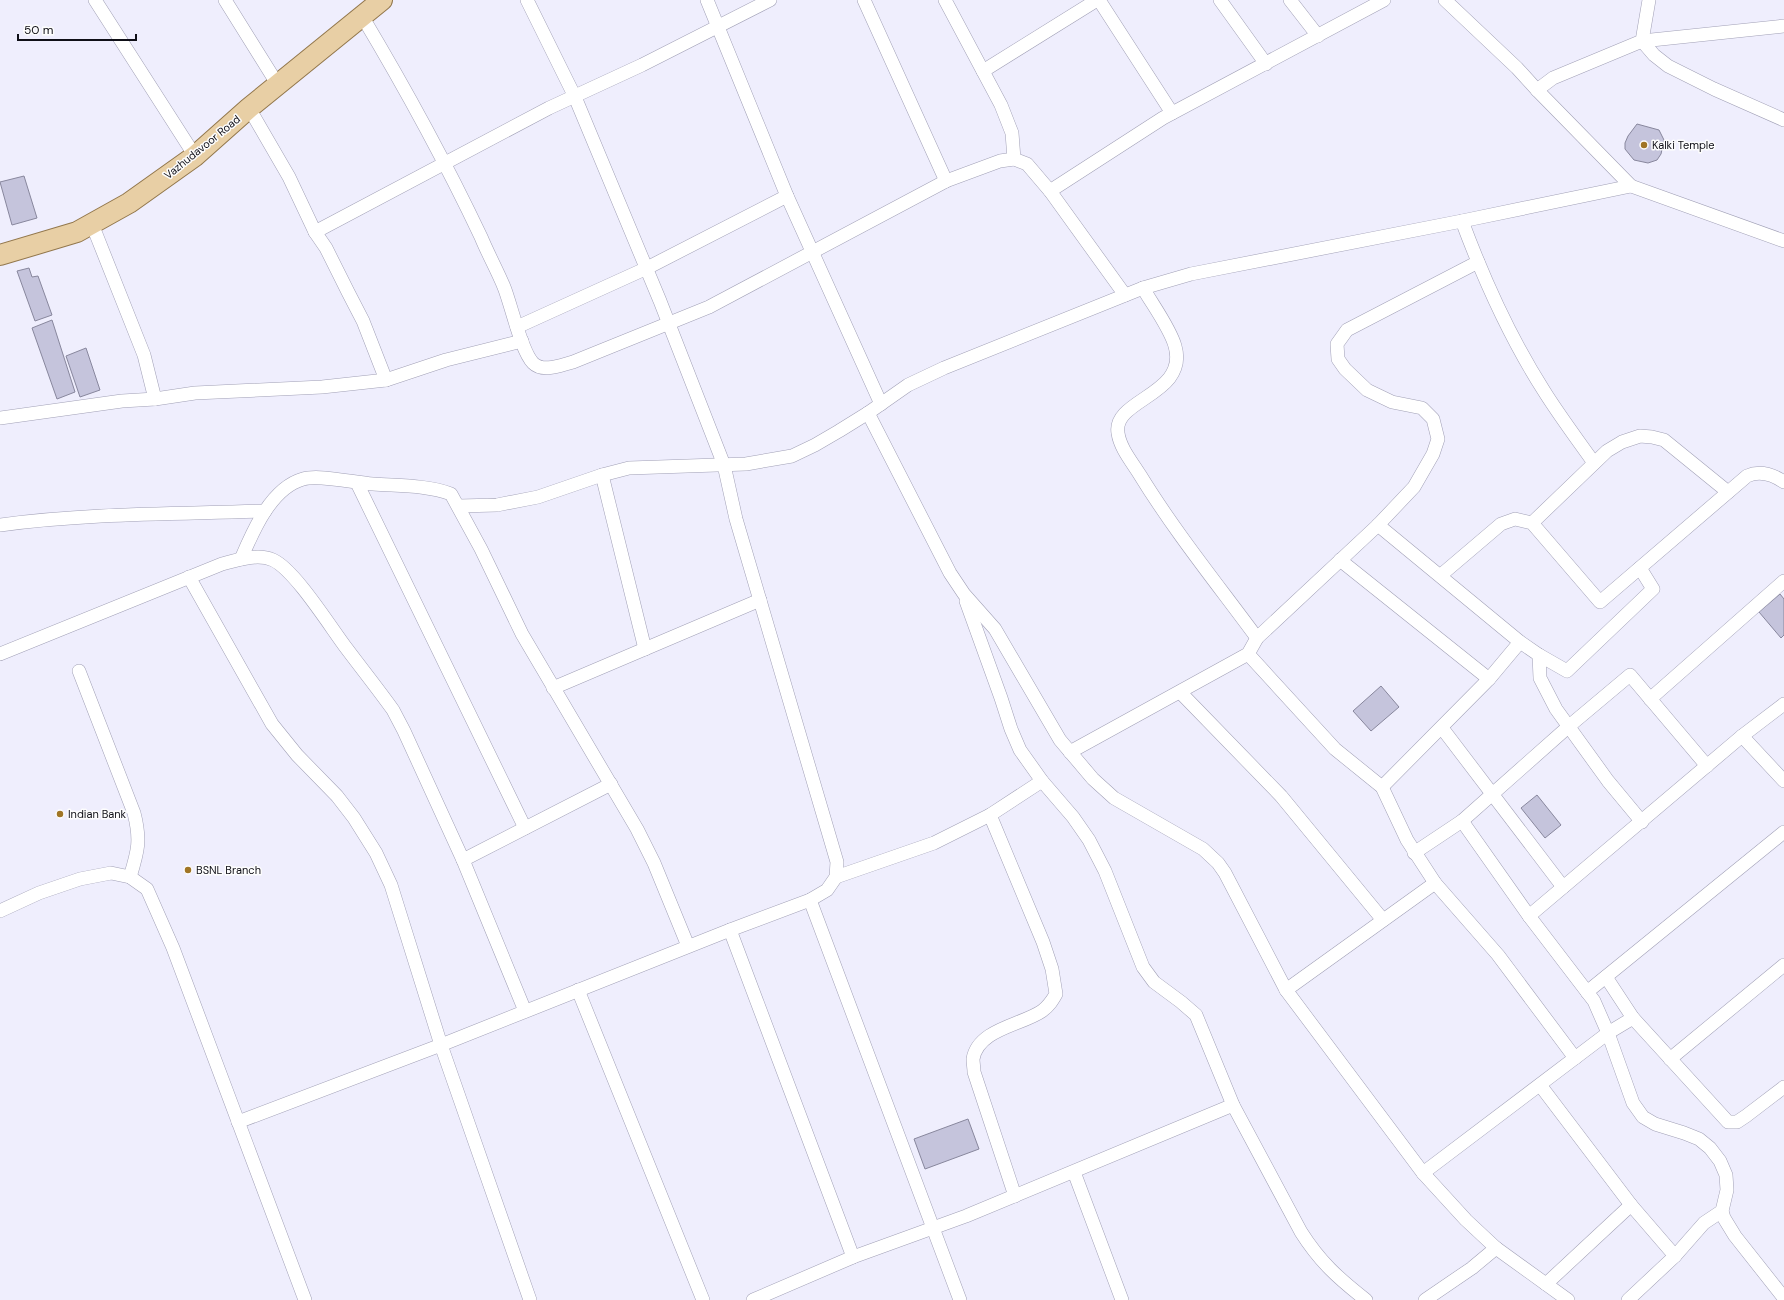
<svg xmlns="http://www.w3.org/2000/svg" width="1784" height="1300" font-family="'DM Sans',sans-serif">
<rect width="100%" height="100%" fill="#efeefd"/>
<g fill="#c5c4dc" stroke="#88879d">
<polygon points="1637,124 1659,130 1664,140 1661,154 1657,160 1648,163 1634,160 1625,149 1625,143 1628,136"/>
<polygon points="24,176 37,218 12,225 0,182"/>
<polygon points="29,268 32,277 38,276 52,315 35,321 17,271"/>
<polygon points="52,320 75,392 57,399 32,328"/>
<polygon points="86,348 100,390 80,397 66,356"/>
<polygon points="1780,594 1784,599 1784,635 1781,638 1759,612"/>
<polygon points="1381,686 1399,707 1371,731 1353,711"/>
<polygon points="1537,795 1561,825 1545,838 1521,808"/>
<polygon points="968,1119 979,1149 925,1169 914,1139"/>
</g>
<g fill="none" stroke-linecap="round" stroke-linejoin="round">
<g stroke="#a1a0b6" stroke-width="14">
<g id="minor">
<polyline points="95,0 195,156"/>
<polyline points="225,0 278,85"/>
<polyline points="707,0 787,196 881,404"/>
<polyline points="864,0 946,181"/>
<polyline points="945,0 1001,105 1012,133 1014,159"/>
<polyline points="1099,0 1172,113"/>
<polyline points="1220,0 1266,64"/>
<polyline points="1290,0 1318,36"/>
<polyline points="1445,0 1517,68 1537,90 1631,186 1784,241"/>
<path d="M362 16C405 88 445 161 481 237 488 254 497 270 504 287 511 304 521 351 533 363 543 373 561 365 573 362L709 307 946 181 1000 161 1014 159 1027 164 1050 191 1125 295"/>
<polyline points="1642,41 1654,55 1668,66 1714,89 1784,120"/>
<polyline points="1642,41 1784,26"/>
<polyline points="983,71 1097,0"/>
<polyline points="1537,90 1553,78 1642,41 1649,0"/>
<polyline points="249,108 289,177 315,232 326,248 348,292 363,321 386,380"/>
<polyline points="1050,191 1163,118 1384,0"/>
<path d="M1462 221C1484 280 1510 338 1544 391 1559 415 1577 439 1594 463"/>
<polyline points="92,224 144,355 155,399"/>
<polyline points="315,232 549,108 642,65 770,0"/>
<path d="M1143 288C1152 304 1170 328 1175 346 1189 395 1112 399 1118 433 1120 448 1132 462 1140 475 1175 532 1218 585 1257 638"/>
<polyline points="517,327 647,268 787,196"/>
<polyline points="868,413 950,573 964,594 995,629 1060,740 1093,779 1114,798 1203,849 1218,863 1225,873 1286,990 1423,1173 1466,1220 1496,1248 1568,1300"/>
<polyline points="0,418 122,401 155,399 195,393 322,387 386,380 446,360 522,341"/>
<polyline points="602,475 645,649"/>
<polyline points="357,483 525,828"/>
<polyline points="459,506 497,505 538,497 602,475 629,468 746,464 792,456 815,445 839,431 868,413 908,385 944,368 1143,288 1191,274 1462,221 1631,186"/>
<polyline points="1532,523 1607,451 1622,442 1640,436 1652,437 1664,440 1728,492"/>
<path d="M0 525C88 513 177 514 265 511"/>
<polyline points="1378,525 1520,642 1539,655 1567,671 1653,589 1640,568"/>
<path d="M241 559C253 531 271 488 303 479 319 474 355 483 373 484 399 486 427 485 451 494L481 549 522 634 637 829 654 863 688 946"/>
<polyline points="1340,560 1489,679"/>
<path d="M1441 575 1501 524 1515 519 1532 523 1600 602 1747 476C1760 470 1772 474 1784 482"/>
<polyline points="189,577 272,724 297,755 337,796 354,818 376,853 391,885 441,1045 530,1300"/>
<path d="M966 601 1001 698 1011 729 1020 750 1042 781 1073 817 1089 840 1105 871 1143 967 1154 982 1181 1002 1196 1015 1233 1105 1301 1232C1320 1262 1338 1278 1366 1300"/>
<path d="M0 654 222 564C237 560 258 553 273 560 295 570 331 628 347 649 362 669 378 689 393 710L404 731 463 860 525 1011"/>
<polyline points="1248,654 1335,749 1382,787 1407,840 1435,883 1498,955 1575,1058"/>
<polyline points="1539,655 1540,678 1556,709 1608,781 1642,822"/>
<path d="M79 671 134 813C141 840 138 851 130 877"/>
<polyline points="553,688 760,600"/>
<polyline points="1180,692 1281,796 1383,920"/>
<polyline points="1650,699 1784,581"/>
<polyline points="1442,728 1563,887"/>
<polyline points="1742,736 1784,781"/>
<polyline points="1070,752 1248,654 1257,638 1378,525 1414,487 1433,454 1438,439 1433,419 1422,408 1392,402 1367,390 1345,369 1338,359 1337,344 1347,330 1478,262"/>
<polyline points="1382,787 1489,679 1520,642"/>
<path d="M990 815 1043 942 1052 969 1056 994C1052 1001 1049 1006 1042 1011 1022 1025 978 1029 973 1059 973 1063 974 1068 974 1072L1015 1196"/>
<polyline points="1462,821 1529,916 1594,1001 1608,1033 1633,1103 1643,1117 1655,1124 1684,1133 1699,1139 1710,1148 1720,1161 1726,1175 1727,1190 1722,1211 1724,1218 1735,1236 1784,1298"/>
<polyline points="1414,853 1462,821 1568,727 1630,675 1707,766"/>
<polyline points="463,860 611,784"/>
<polyline points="836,877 934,843 990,815 1042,781"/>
<polyline points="810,900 960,1300"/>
<polyline points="0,911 39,893 80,879 111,873 130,877 147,889 173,948 305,1300"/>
<polyline points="1529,916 1742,736 1784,704"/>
<polyline points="730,930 853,1257"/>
<polyline points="1606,977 1633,1018 1728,1122 1737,1122 1746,1116 1784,1087"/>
<polyline points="578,990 703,1300"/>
<polyline points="1286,990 1435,883"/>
<polyline points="1587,992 1784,832"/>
<polyline points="1670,1059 1784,965"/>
<polyline points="1540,1085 1631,1205 1675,1256"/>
<polyline points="238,1122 441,1045 730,930 810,900 827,890 836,877 837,862 736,519 724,465 660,301 575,97 527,0"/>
<polyline points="1074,1172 1122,1300"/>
<polyline points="1423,1173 1608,1033 1633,1018"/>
<polyline points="1546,1284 1631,1205"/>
<polyline points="753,1300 853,1257 966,1216 1233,1105"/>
<polyline points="1425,1300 1472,1268 1496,1248"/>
<polyline points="1628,1300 1675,1256 1704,1223 1722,1211"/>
</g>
</g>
<g stroke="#92774c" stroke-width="22">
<polyline id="primary" points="0,255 77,232 129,203 195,156 249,108 382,0"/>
</g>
<use href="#minor" stroke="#fff" stroke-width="13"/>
<use href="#primary" stroke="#e8cfa5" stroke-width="20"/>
</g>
<g fill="#a07525" stroke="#fdfdfd" stroke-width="1.5">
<circle cx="1644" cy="145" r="4"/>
<circle cx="60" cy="814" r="4"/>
<circle cx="188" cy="870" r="4"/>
</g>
<g text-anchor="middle" stroke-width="3" stroke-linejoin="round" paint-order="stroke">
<g font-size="11" fill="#0f0f17" stroke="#fdfdfd" text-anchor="start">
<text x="1652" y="149">Kalki Temple</text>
<text x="68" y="818">Indian Bank</text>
<text x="196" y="874">BSNL Branch</text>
</g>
<g font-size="11" fill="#0f0f17" stroke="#fdfdfd">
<text transform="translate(202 147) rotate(-39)" y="4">Vazhudavoor Road</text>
</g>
</g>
<path d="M18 34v6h118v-6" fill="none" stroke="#0f0f17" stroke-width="2"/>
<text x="24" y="34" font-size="12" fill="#0f0f17" stroke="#fdfdfd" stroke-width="3" paint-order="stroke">50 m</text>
</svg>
